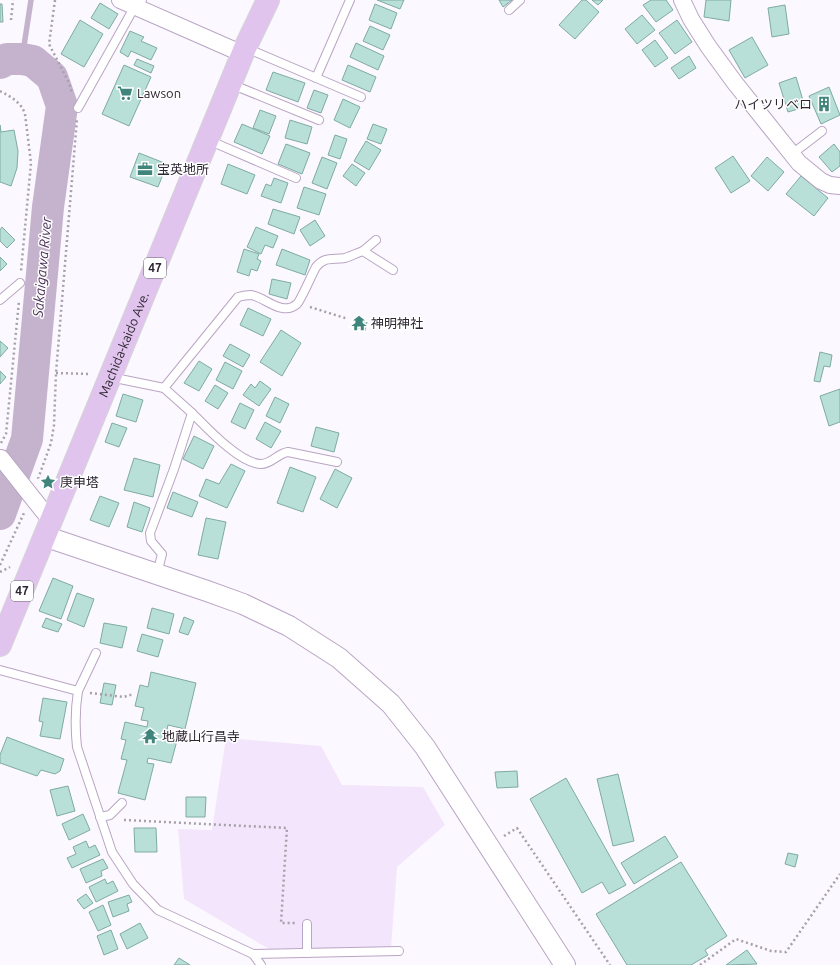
<svg xmlns="http://www.w3.org/2000/svg" width="840" height="965" font-family="Ubuntu,'Noto Sans JP',sans-serif">
<rect width="100%" height="100%" fill="#fcf8ff"/>
<polygon fill="#f3e5fb" points="226,738 321,746 342,785 423,787 445,825 397,867 391,947 269,949 184,899 178,829 212,830"/>
<g fill="none" stroke-linecap="round" stroke-linejoin="round">
<polyline stroke="#c5b3ce" stroke-width="5.5" points="22,59 31,0"/>
<polyline stroke="#c5b3ce" stroke-width="32" points="0,63 7,59 22,59 33,61 52,77 62,106 48,207 27,439 0,514"/>
</g>
<g fill="#b8dfd8" stroke="#7eaba3">
<polygon points="377,0 404,0 400,9"/>
<polygon points="499,0 512,0 503,7"/>
<polygon points="582,0 586,0 599,12 575,39 559,25"/>
<polygon points="592,0 603,0 598,5"/>
<polygon points="651,0 666,0 673,10 656,22 643,5"/>
<polygon points="706,0 731,0 729,21 704,17"/>
<polygon points="100,3 118,14 109,29 91,18"/>
<polygon points="0,4 2,4 3,22 0,22"/>
<polygon points="375,4 397,13 391,29 369,20"/>
<polygon points="785,5 789,34 772,37 768,8"/>
<polygon points="642,15 655,30 637,44 625,29"/>
<polygon points="80,20 103,34 84,67 61,54"/>
<polygon points="677,20 692,42 675,54 659,33"/>
<polygon points="370,26 390,35 383,50 363,41"/>
<polygon points="130,31 144,37 141,41 157,48 151,60 131,51 128,57 120,52"/>
<polygon points="752,37 768,65 745,78 729,50"/>
<polygon points="655,40 668,58 655,67 642,50"/>
<polygon points="356,43 384,56 378,70 350,57"/>
<polygon points="689,56 696,68 679,79 671,68"/>
<polygon points="137,59 154,66 151,73 134,65"/>
<polygon points="124,65 151,77 129,126 102,114"/>
<polygon points="348,65 376,77 370,92 342,80"/>
<polygon points="273,72 305,83 298,102 266,90"/>
<polygon points="796,77 805,107 788,112 779,83"/>
<polygon points="829,87 840,115 821,124 809,96"/>
<polygon points="314,90 328,95 321,113 307,108"/>
<polygon points="343,99 360,107 350,128 334,120"/>
<polygon points="260,110 276,116 269,134 253,128"/>
<polygon points="290,120 312,127 307,144 285,138"/>
<polygon points="242,124 270,136 262,154 234,142"/>
<polygon points="373,124 387,129 381,144 367,139"/>
<polygon points="0,125 1,132 14,130 18,151 17,168 11,186 0,182"/>
<polygon points="335,135 347,139 340,159 328,155"/>
<polygon points="366,141 381,150 369,170 354,161"/>
<polygon points="286,144 310,153 302,174 278,164"/>
<polygon points="834,144 840,152 840,166 832,172 819,157"/>
<polygon points="139,153 167,164 158,187 130,177"/>
<polygon points="733,156 750,181 731,193 715,168"/>
<polygon points="322,157 337,163 327,189 312,183"/>
<polygon points="767,157 784,172 768,191 751,176"/>
<polygon points="228,164 255,175 247,194 221,184"/>
<polygon points="352,164 365,173 356,186 343,176"/>
<polygon points="801,176 828,198 814,216 786,194"/>
<polygon points="274,178 288,183 281,203 261,196 266,184 271,186"/>
<polygon points="304,187 326,194 319,215 297,208"/>
<polygon points="273,209 300,217 294,234 268,224"/>
<polygon points="315,220 325,236 310,246 300,230"/>
<polygon points="2,227 15,240 7,248 0,241 0,230"/>
<polygon points="256,227 278,236 273,248 265,245 261,254 247,247"/>
<polygon points="244,249 259,254 257,259 261,261 257,271 251,269 249,276 237,272"/>
<polygon points="282,249 310,260 305,275 276,265"/>
<polygon points="0,257 7,264 0,271"/>
<polygon points="272,279 291,283 287,299 269,294"/>
<polygon points="248,308 271,319 263,336 240,325"/>
<polygon points="358,319 367,322 365,331 355,327"/>
<polygon points="281,330 301,343 282,376 260,362"/>
<polygon points="0,341 8,348 0,357"/>
<polygon points="230,344 250,355 243,367 223,356"/>
<polygon points="820,352 832,355 830,367 824,366 820,382 814,381"/>
<polygon points="199,361 212,369 199,391 184,383"/>
<polygon points="225,362 242,371 233,389 216,380"/>
<polygon points="0,371 6,377 0,384"/>
<polygon points="260,381 271,389 259,406 243,395 251,384 255,388"/>
<polygon points="215,385 228,393 218,409 205,401"/>
<polygon points="840,389 840,422 829,426 820,396"/>
<polygon points="123,394 143,400 136,422 116,416"/>
<polygon points="275,397 289,404 280,423 266,416"/>
<polygon points="240,403 254,410 245,429 231,422"/>
<polygon points="265,422 281,431 271,448 256,439"/>
<polygon points="112,423 127,428 119,447 105,442"/>
<polygon points="316,427 339,433 334,452 311,446"/>
<polygon points="194,436 214,446 203,469 183,459"/>
<polygon points="134,458 160,465 153,497 124,490"/>
<polygon points="231,464 245,471 227,508 199,496 206,479 219,484"/>
<polygon points="290,467 316,477 303,512 277,503"/>
<polygon points="335,469 352,478 337,508 320,499"/>
<polygon points="173,492 198,502 192,517 167,508"/>
<polygon points="100,496 119,503 109,527 90,520"/>
<polygon points="134,502 150,508 142,532 127,527"/>
<polygon points="206,518 226,522 218,559 198,555"/>
<polygon points="53,578 73,586 61,619 39,611"/>
<polygon points="77,593 94,599 84,627 67,620"/>
<polygon points="152,608 174,614 169,634 147,628"/>
<polygon points="184,617 194,621 188,635 179,632"/>
<polygon points="46,618 62,624 58,632 42,627"/>
<polygon points="104,623 127,627 122,648 100,643"/>
<polygon points="142,634 163,640 158,657 137,651"/>
<polygon points="151,672 196,683 185,729 168,725 167,730 179,733 171,763 148,758 147,763 154,764 145,800 118,793 127,760 121,759 126,740 121,739 125,722 147,727 148,721 141,720 144,708 135,706 140,685 148,687"/>
<polygon points="104,683 116,685 112,705 100,703"/>
<polygon points="43,698 67,702 60,739 40,736 43,722 39,721"/>
<polygon points="7,737 64,759 60,771 55,774 41,770 37,776 0,763 0,755"/>
<polygon points="517,771 518,787 497,788 495,772"/>
<polygon points="618,774 634,841 613,846 597,779"/>
<polygon points="566,778 626,885 609,894 602,882 582,893 530,799"/>
<polygon points="68,786 75,811 57,816 50,790"/>
<polygon points="186,797 206,797 205,817 186,817"/>
<polygon points="83,814 90,830 69,840 62,824"/>
<polygon points="134,828 156,828 157,852 135,852"/>
<polygon points="665,836 678,857 634,884 621,863"/>
<polygon points="86,841 89,848 95,845 100,855 72,868 67,858 76,854 73,847"/>
<polygon points="788,853 798,855 795,867 785,864"/>
<polygon points="103,859 108,868 101,871 102,876 86,883 80,869"/>
<polygon points="681,862 727,936 705,950 708,955 691,965 627,965 596,914"/>
<polygon points="105,879 107,884 113,881 118,891 96,902 89,887"/>
<polygon points="86,894 93,903 84,909 77,900"/>
<polygon points="129,895 132,902 127,904 129,911 113,917 108,902"/>
<polygon points="103,905 111,925 98,931 89,912"/>
<polygon points="140,923 148,938 127,949 120,934"/>
<polygon points="111,930 118,949 104,955 97,936"/>
<polygon points="747,950 757,964 726,965"/>
<polygon points="179,958 190,965 174,965"/>
</g>
<g fill="none" stroke-linecap="round" stroke-linejoin="round">
<g stroke="#b9a5c4" stroke-width="10">
<g id="service">
<polyline points="509,10 520,0"/>
<polyline points="246,48 361,97"/>
<polyline points="316,78 350,0"/>
<polyline points="231,84 319,120"/>
<polyline points="78,108 135,6 142,0"/>
<polyline points="208,140 296,178"/>
<polyline points="792,154 822,131"/>
<polyline points="363,251 376,240"/>
<polyline points="0,300 20,283"/>
<polyline points="110,377 164,388 192,413 174,469 150,533 151,541 162,554 157,574"/>
<path d="M164 388 238 297C242 296 246 295 251 295 265 297 282 317 297 304 301 300 312 274 316 267 325 256 332 260 345 258 351 256 357 253 363 251L393 270"/>
<path d="M192 413C206 427 240 464 261 464 272 464 278 453 288 452L337 462"/>
<path d="M0 670 78 691C75 710 75 728 77 747L112 852 133 884 158 910 253 954 261 965"/>
<polyline points="78,691 96,653"/>
<polyline points="100,817 110,815 122,803"/>
<polyline points="307,953 307,924"/>
<polyline points="253,954 399,951"/>
</g>
</g>
<g stroke="#b9a5c4" stroke-width="18">
<g id="minor">
<polyline points="120,0 243,54"/>
<polyline points="682,0 691,19 708,46 735,83 799,163 821,181 830,185 840,186"/>
<polyline points="1,458 51,521"/>
</g>
</g>
<g stroke="#b9a5c4" stroke-width="22">
<polyline id="tertiary" points="44,536 207,591 243,604 289,626 339,658 391,704 425,747 565,965"/>
</g>
<g stroke="#d5d4d6" stroke-width="24">
<g id="primary">
<path id="s1" d="M0 645 245 48 268 0"/>
</g>
</g>
<g stroke="#a6a0a9" stroke-width="2.5" stroke-dasharray="2 3" stroke-linecap="butt">
<polyline points="55,0 49,44 69,83 72,93"/>
<polyline points="11,20 13,0"/>
<path d="M0 91C11 97 21 102 25 114L31 163 21 271"/>
<polyline points="310,307 348,319"/>
<polyline points="56,373 90,374"/>
<polyline points="1,443 6,434 19,301"/>
<polyline points="38,479 51,443 54,425 56,373 77,119"/>
<polyline points="0,565 24,513"/>
<polyline points="0,572 10,567"/>
<polyline points="90,693 124,697 129,695 133,695"/>
<polyline points="124,820 287,828 281,923 295,923"/>
<polyline points="504,836 517,828 610,965"/>
<polyline points="700,965 736,939 771,951 786,952 840,874"/>
</g>
<use href="#service" stroke="#fff" stroke-width="8"/>
<use href="#minor" stroke="#fff" stroke-width="16"/>
<use href="#tertiary" stroke="#fff" stroke-width="20"/>
<use href="#primary" stroke="#e0c4ee" stroke-width="22"/>
</g>
<defs>
<g id="supermarket-bare" transform="scale(1.2)"><path d="M-6-5.5h2.5l.6 2H6L4.5 2H-2.5L-4.4-4H-6ZM-1.5 3.2a1.3 1.3 0 1 0 .1 0ZM3 3.2a1.3 1.3 0 1 0 .1 0Z" fill="#40857c" stroke="#fff" stroke-width="2.5" paint-order="stroke"/></g>
<g id="building-bare" transform="scale(1.2)"><path d="M-4-6H4V6H1V3H-1V6H-4ZM-2.5-4.3h1.7v1.8h-1.7ZM.8-4.3h1.7v1.8H.8ZM-2.5-1h1.7V.8h-1.7ZM.8-1h1.7V.8H.8Z" fill="#40857c" stroke="#fff" stroke-width="2.5" paint-order="stroke"/></g>
<g id="office-bare" transform="scale(1.2)"><path d="M-6-3h4V-5.5h4V-3h4V5H-6ZM-1-4.5V-3h2v-1.5ZM-6 0V1H6V0Z" fill="#40857c" stroke="#fff" stroke-width="2.5" paint-order="stroke"/></g>
<g id="temple-bare" transform="scale(1.2)"><path d="M0-6L5-2H3V0L6.5 2.5H4V6H1.5V3h-3V6H-4V2.5H-6.5L-3 0V-2H-5Z" fill="#40857c" stroke="#fff" stroke-width="2.5" paint-order="stroke"/></g>
<g id="sight-bare" transform="scale(1.2)"><path d="M0-6L1.8-2.2L6-1.7L2.9 1.2L3.7 5.4L0 3.3L-3.7 5.4L-2.9 1.2L-6-1.7L-1.8-2.2Z" fill="#40857c" stroke="#fff" stroke-width="2.5" paint-order="stroke"/></g>
</defs>
<g fill-rule="evenodd">
<use href="#supermarket-bare" x="125" y="93"/>
<use href="#building-bare" x="824" y="104"/>
<use href="#office-bare" x="145" y="169"/>
<use href="#temple-bare" x="359" y="323"/>
<use href="#sight-bare" x="48" y="482"/>
<use href="#temple-bare" x="150" y="736"/>
</g>
<g text-anchor="middle" stroke-width="3" stroke-linejoin="round" paint-order="stroke">
<g fill="#fff" stroke="#6d6770" stroke-width="1">
<rect x="144" y="258" width="22" height="20" rx="3"/>
<rect x="11" y="581" width="22" height="20" rx="3"/>
</g>
<g font-size="12" font-weight="bold" fill="#2e2632">
<text x="155" y="272">47</text>
<text x="22" y="595">47</text>
</g>
<g font-size="13" fill="#2e2632" stroke="#fff" text-anchor="start">
<text x="137" y="98">Lawson</text>
<text x="812" y="109" text-anchor="end">ハイツリベロ</text>
<text x="157" y="174">宝英地所</text>
<text x="371" y="328">神明神社</text>
<text x="60" y="487">庚申塔</text>
<text x="162" y="741">地蔵山行昌寺</text>
</g>
<g font-size="13" fill="#2e2632" stroke="#fff">
<text dy="5" stroke="none"><textPath href="#s1" startOffset="325">Machida-kaido Ave.</textPath></text>
</g>
<g font-size="14" font-style="italic" fill="#4a3056" stroke="#fff">
<text transform="translate(42 267) rotate(-85)" y="5">Sakaigawa River</text>
</g>
</g>
</svg>
